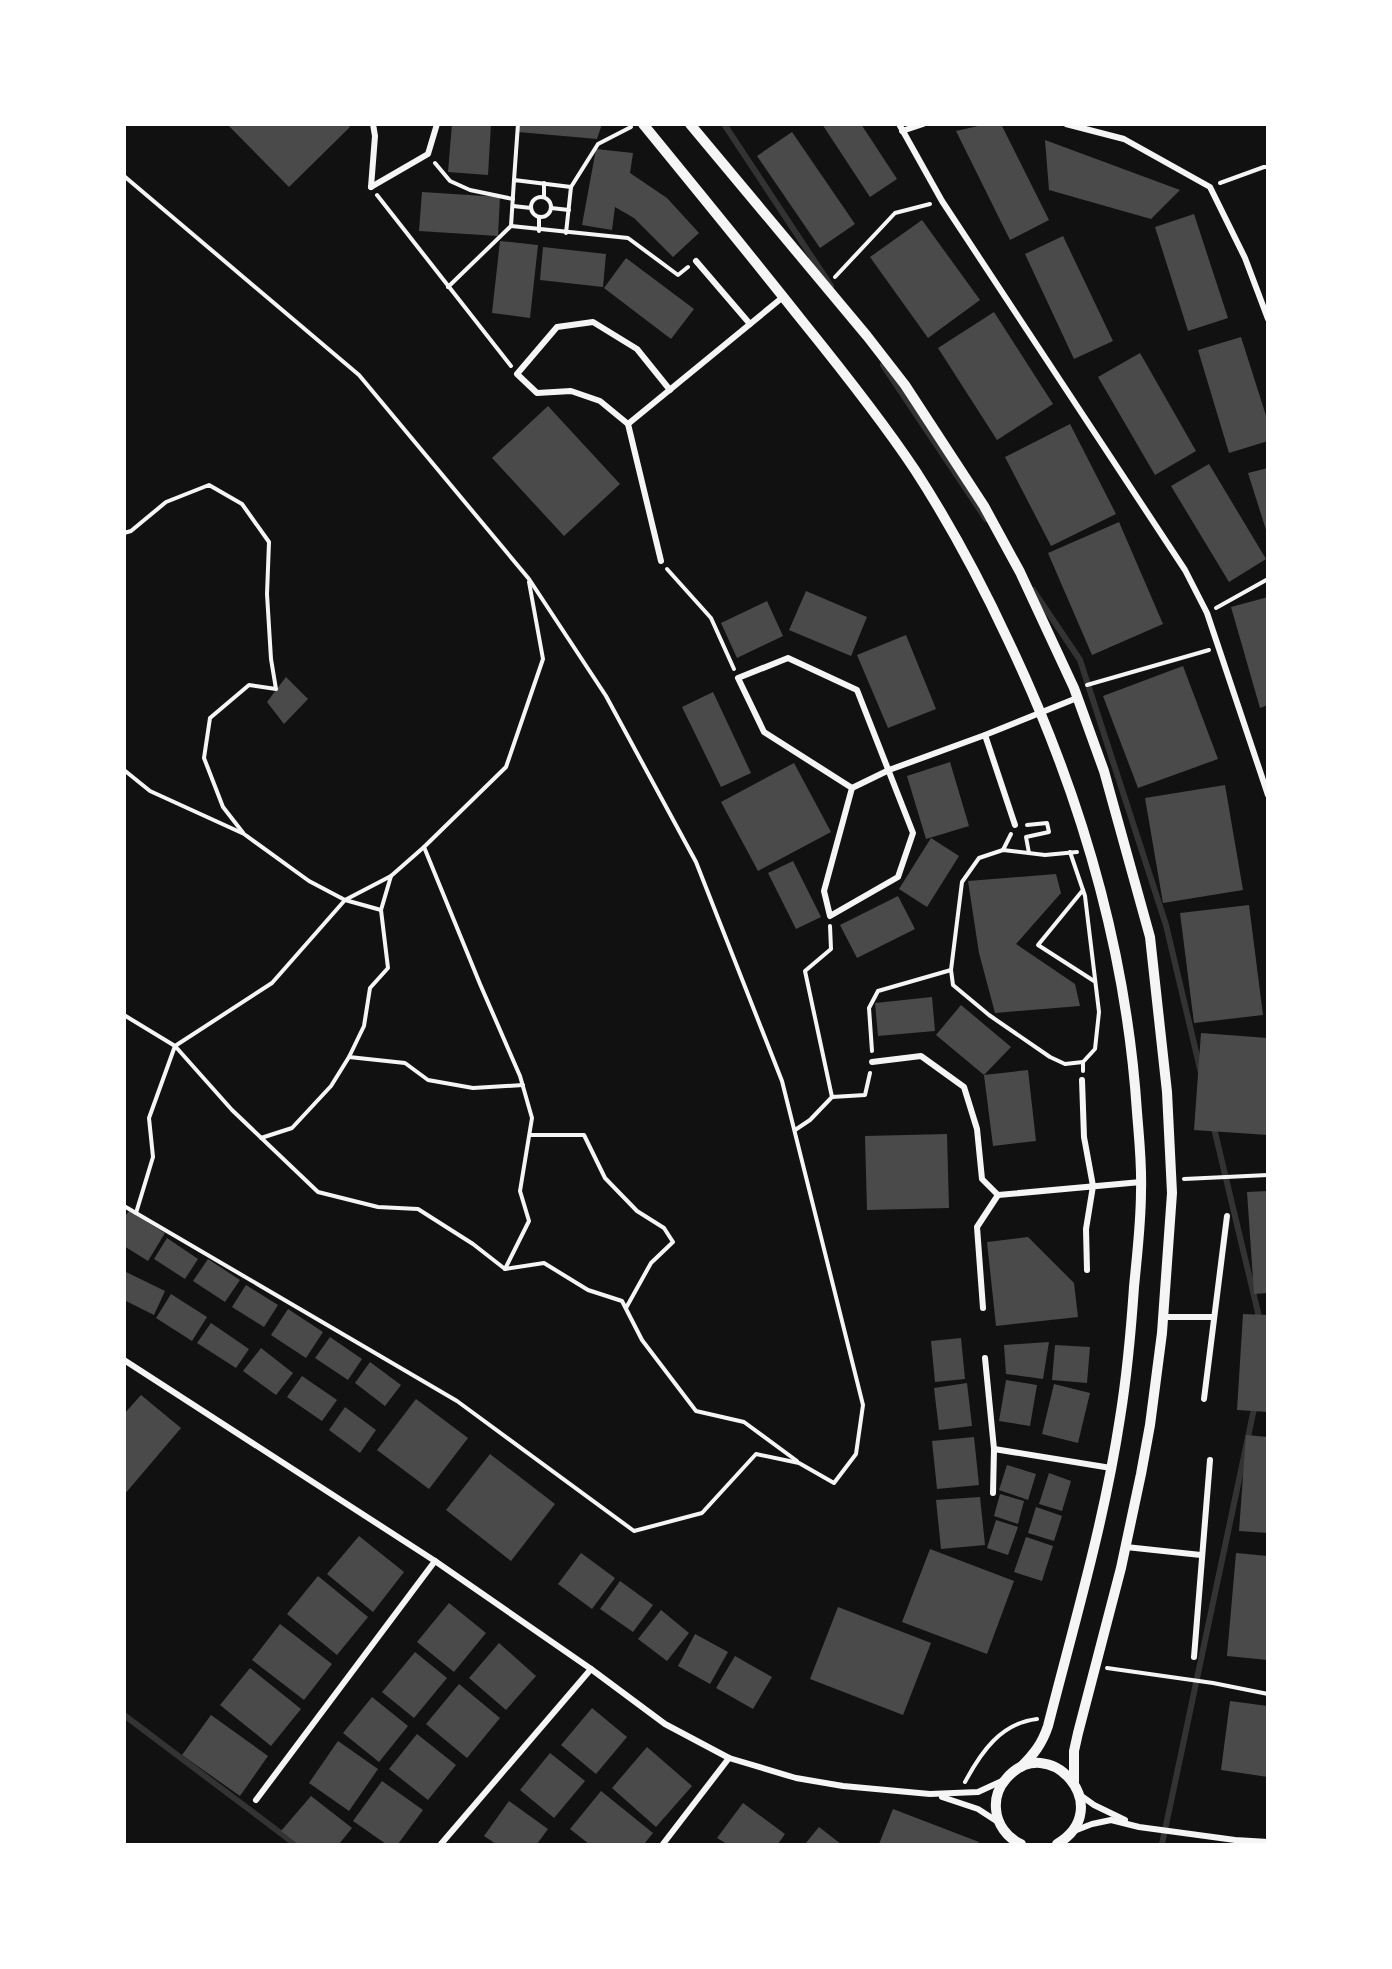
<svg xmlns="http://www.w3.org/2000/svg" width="1392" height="1969" font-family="'Alegreya Sans',sans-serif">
<rect width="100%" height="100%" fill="#111"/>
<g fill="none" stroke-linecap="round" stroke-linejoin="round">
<g stroke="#333" stroke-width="6">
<polyline points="724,124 831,286"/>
<polyline points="883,365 986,519"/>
<polyline points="1033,590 1080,660 1166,925 1201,1073"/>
<polyline points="1213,1124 1260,1321"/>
<polyline points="124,1715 295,1844"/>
<polyline points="1162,1844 1255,1404"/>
</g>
</g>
<g fill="#4a4a4a">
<polygon points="227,124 347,124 350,127 289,187"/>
<polygon points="452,124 491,124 488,175 448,172"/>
<polygon points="519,124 602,124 597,139 518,132"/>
<polygon points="822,124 861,124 897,179 870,197"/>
<polygon points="987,124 1001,124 1049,220 1010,240 956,131"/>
<polygon points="792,132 855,224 820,248 757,156"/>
<polygon points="1045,140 1180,190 1151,219 1049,190"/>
<polygon points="596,149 633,153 630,173 667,198 699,233 673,257 634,218 615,207 612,230 582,225"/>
<polygon points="422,192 500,197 498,236 419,231"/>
<polygon points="1194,214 1228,318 1188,331 1155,227"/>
<polygon points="922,220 980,300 928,338 870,257"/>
<polygon points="1063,236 1113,341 1074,359 1025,254"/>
<polygon points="500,241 538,245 530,318 492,313"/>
<polygon points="543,247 606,254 603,287 540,280"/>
<polygon points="626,258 694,309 671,339 604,288"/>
<polygon points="994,312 1053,404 997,440 938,348"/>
<polygon points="1241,337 1268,422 1268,441 1229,453 1198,350"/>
<polygon points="1140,353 1196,451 1155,475 1098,377"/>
<polygon points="548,406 620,484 564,536 492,458"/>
<polygon points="1070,424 1116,514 1051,546 1005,457"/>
<polygon points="1209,464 1266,559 1229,582 1171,486"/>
<polygon points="1268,468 1268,533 1267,533 1248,473"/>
<polygon points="1119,522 1163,624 1092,655 1048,553"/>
<polygon points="806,591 867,617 851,656 789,630"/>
<polygon points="1268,597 1268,705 1260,708 1231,607"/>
<polygon points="767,601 783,636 737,658 721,623"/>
<polygon points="906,635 936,709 888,728 857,655"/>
<polygon points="1183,666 1218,759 1138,788 1103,696"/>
<polygon points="286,677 308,699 284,724 267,702"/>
<polygon points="713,692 751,773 721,787 682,707"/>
<polygon points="950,762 969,826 926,839 907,776"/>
<polygon points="794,763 831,832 758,871 721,802"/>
<polygon points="1225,785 1243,890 1163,903 1145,798"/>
<polygon points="931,838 959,856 927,907 899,889"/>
<polygon points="793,861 821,917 796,929 768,873"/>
<polygon points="1056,874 1061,893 1016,944 1075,984 1080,1006 995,1013 979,953 968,881"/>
<polygon points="898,896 915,929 857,958 840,925"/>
<polygon points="1249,905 1263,1015 1194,1023 1180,913"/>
<polygon points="932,997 935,1031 878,1036 875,1003"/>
<polygon points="961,1005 1011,1047 984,1075 936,1035"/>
<polygon points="1201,1033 1268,1038 1268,1135 1194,1130"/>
<polygon points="1028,1070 1036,1141 993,1146 984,1075"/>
<polygon points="947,1134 949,1208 867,1210 865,1136"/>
<polygon points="1268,1191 1268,1293 1254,1294 1247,1192"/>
<polygon points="129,1211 165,1233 148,1261 124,1246 124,1218"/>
<polygon points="1028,1237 1074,1283 1078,1317 996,1326 987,1242"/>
<polygon points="167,1238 198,1259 185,1279 154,1259"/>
<polygon points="208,1259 240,1280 225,1302 193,1281"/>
<polygon points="124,1271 165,1291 154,1315 124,1300"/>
<polygon points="246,1285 278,1305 264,1327 232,1307"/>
<polygon points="171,1294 207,1317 192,1341 156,1318"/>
<polygon points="288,1309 323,1332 306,1358 271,1335"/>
<polygon points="1243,1314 1268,1315 1268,1412 1237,1410"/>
<polygon points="211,1323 249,1349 236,1368 197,1343"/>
<polygon points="330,1337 362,1359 348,1380 315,1358"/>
<polygon points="961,1338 965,1379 935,1382 931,1341"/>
<polygon points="1049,1342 1043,1379 1006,1374 1004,1345"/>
<polygon points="1055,1345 1090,1347 1087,1383 1052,1380"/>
<polygon points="261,1348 293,1373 276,1395 243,1371"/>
<polygon points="370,1362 401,1385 385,1406 355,1383"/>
<polygon points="302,1376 337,1400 322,1421 287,1397"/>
<polygon points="1006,1380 1037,1385 1030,1426 999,1421"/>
<polygon points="967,1383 972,1426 939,1430 934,1388"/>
<polygon points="1054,1384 1090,1393 1078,1443 1042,1434"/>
<polygon points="141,1395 181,1428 124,1495 124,1414"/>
<polygon points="416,1399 468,1438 429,1489 377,1450"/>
<polygon points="345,1407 376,1430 360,1453 329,1430"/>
<polygon points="1246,1435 1268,1437 1268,1533 1239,1531"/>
<polygon points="974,1437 979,1485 937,1489 932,1441"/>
<polygon points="490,1454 555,1504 511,1561 446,1510"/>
<polygon points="1007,1465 1036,1474 1028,1500 999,1490"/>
<polygon points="1049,1473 1071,1481 1062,1511 1039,1504"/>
<polygon points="1000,1494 1024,1501 1018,1524 994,1516"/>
<polygon points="980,1497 985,1545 941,1549 936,1500"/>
<polygon points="1036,1507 1062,1516 1054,1541 1028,1533"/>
<polygon points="996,1520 1018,1527 1008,1555 987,1548"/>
<polygon points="359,1536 404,1572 373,1612 327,1574"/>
<polygon points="1026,1537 1053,1546 1042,1581 1014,1572"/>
<polygon points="930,1549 1014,1581 987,1654 902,1622"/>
<polygon points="581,1553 615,1578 592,1609 558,1584"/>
<polygon points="1236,1553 1268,1556 1268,1660 1227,1656"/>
<polygon points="318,1576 368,1617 337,1655 287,1614"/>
<polygon points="620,1581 653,1605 633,1632 600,1609"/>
<polygon points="449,1603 486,1633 454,1672 417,1642"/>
<polygon points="838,1607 931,1643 903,1715 810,1679"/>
<polygon points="661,1610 689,1633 667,1661 638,1639"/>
<polygon points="280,1624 332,1664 304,1700 252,1660"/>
<polygon points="695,1634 728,1652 710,1684 678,1666"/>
<polygon points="499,1643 536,1676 506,1710 469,1678"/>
<polygon points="415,1652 447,1678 414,1718 382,1692"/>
<polygon points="735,1656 772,1677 753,1709 716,1688"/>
<polygon points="250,1668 301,1709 271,1746 220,1705"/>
<polygon points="459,1684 500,1718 467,1758 426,1724"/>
<polygon points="372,1697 408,1726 379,1762 343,1733"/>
<polygon points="1230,1701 1268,1706 1268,1777 1221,1770"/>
<polygon points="592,1708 627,1737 596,1774 561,1745"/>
<polygon points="211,1715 268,1756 240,1796 182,1755"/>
<polygon points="417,1734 456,1765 428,1800 389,1769"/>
<polygon points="338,1741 378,1769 349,1811 309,1783"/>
<polygon points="647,1747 692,1786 656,1827 612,1788"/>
<polygon points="550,1753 585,1781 554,1818 520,1790"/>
<polygon points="382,1781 423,1810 398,1844 386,1844 353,1821"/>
<polygon points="601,1791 653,1833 644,1844 589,1844 570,1829"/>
<polygon points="311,1796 352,1828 339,1844 298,1844 281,1831"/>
<polygon points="509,1801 548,1829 537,1844 496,1844 484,1836"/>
<polygon points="743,1803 785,1834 778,1844 727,1844 717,1838"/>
<polygon points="893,1809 979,1842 978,1844 879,1844"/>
<polygon points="819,1827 841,1844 805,1844"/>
</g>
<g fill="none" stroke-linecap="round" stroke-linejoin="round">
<g stroke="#f5f5f5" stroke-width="4">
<polyline points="435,163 450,181 470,190 513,199"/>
<polyline points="124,176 359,375 529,579 606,696 696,862 782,1081 863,1405 856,1454 834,1483 799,1463 756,1454 702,1513 634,1531 457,1401 124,1206"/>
<polyline points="514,180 518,124"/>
<polyline points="544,183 544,197"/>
<polyline points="1220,183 1264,167 1268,167"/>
<polyline points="377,195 511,366"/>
<circle cx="541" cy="207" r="10"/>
<polyline points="513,206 531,208"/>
<polyline points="551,208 569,210"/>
<polyline points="539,217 539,231"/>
<polyline points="511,226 628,238 678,275 688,267"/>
<polyline points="566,233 571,187 598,144 631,127"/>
<polyline points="835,277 895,213 930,204"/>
<polyline points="448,287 511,226 514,180 571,187"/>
<polyline points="124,533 131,531 166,502 209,485 242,504 269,542 267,594 271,659 276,689 249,685 210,718 204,758 223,807 244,834 309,881 345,900 381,910 391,876 424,847"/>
<polyline points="667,569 711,618 734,669"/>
<polyline points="529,582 543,659 506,767 424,847 480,984 520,1076 532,1118 520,1191 529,1221 505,1269 544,1263 588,1290 622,1301 642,1340 696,1411 744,1422 797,1461"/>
<polyline points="1216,608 1268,579"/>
<polyline points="1087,685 1209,650"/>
<polyline points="124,770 150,791 242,833"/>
<polyline points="1027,825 1047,823 1049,832 1026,837 1029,853"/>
<polyline points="1003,850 1011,834"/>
<polyline points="1070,852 1085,896 1099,1012 1095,1049 1083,1062 1083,1071"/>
<polyline points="1083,890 1038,945 1094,981"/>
<polyline points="830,926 831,949 805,971 832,1097 865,1095 870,1073"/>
<polyline points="951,970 953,985 989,1015 1050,1057 1065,1064 1083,1062"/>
<polyline points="124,1015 175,1046 272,983 345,900 391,876"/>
<polyline points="872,1051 869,1008 878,991 951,970 962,882 979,858 1003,850 1045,855 1077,852"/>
<polyline points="349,1057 364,1026 370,988 388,968 381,910"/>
<polyline points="795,1130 810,1120 832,1097"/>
<polyline points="530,1135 584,1135 605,1178 637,1211 664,1228 673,1242 651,1263 626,1308"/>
<polyline points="261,1138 292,1128 331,1086 349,1057 405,1063 428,1080 473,1088 523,1085"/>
<polyline points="1184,1179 1268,1175"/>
<polyline points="136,1213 153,1157 149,1118 175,1046 232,1110 318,1192 378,1207 418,1209 473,1244 505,1269"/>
<polyline points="1107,1668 1213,1683 1268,1694"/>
<path d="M965 1782C981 1752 1001 1723 1037 1719"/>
</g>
<g stroke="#f5f5f5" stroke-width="6">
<polyline points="899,124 942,201 1185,570 1207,613 1268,795"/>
<polyline points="1066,124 1124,139 1210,187 1245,258 1268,319"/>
<polyline points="902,131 923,124"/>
<polyline points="371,187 428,154 437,124"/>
<polyline points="371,187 375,136 373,124"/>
<polyline points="696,261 750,324"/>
<polyline points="628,424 783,297"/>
<polyline points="661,561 628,424 600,401 571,391 537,393 517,374 557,327 593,322 637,349 670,390"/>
<polyline points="985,735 1015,825"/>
<polyline points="852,788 764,732 738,678 788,658 857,690 913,833 898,877 830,916 824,891 852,788 889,770 985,735 1077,698"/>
<polyline points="872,1062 921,1056 964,1087 977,1129 982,1179 998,1195 1141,1182"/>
<polyline points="1082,1080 1084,1137 1093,1186 1086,1229 1087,1270"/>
<polyline points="983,1308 977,1227 998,1195"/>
<polyline points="1163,1317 1213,1317"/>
<polyline points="985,1358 994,1449 993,1493"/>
<polyline points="124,1360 435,1561 591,1669 665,1724 729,1758 796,1778 843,1786 930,1794 978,1792 1002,1781"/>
<polyline points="1204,1399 1227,1216"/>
<polyline points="994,1449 1111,1468"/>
<polyline points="1126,1547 1201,1555"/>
<polyline points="1194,1657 1210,1460"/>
<polyline points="1080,1795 1094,1805 1125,1820"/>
<polyline points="942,1797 978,1809 998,1822"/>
<polyline points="256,1800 435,1561"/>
<polyline points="1074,1831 1092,1824 1111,1820 1139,1827 1235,1840 1268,1842"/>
<polyline points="441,1844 591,1669"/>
<polyline points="663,1844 729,1758"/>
</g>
<g stroke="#f5f5f5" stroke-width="10">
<path d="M643 124C697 190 751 256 804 323 842 370 881 419 915 470 950 524 981 582 1008 640 1079 789 1126 946 1137 1112 1139 1138 1142 1164 1141 1191 1141 1223 1137 1255 1134 1287 1131 1331 1127 1375 1120 1418 1104 1523 1074 1624 1048 1726 1042 1744 1034 1754 1021 1767"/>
<polyline points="690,124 867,336 905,385 984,506 1020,572 1074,688 1104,771 1150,937 1167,1092 1172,1193 1162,1333 1150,1425 1141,1474 1121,1568 1078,1733 1074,1751 1074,1782"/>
<path d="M1021 1844C1007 1838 997 1824 996 1809 995 1798 999 1787 1006 1779 1048 1729 1118 1808 1057 1844"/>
</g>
</g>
<rect width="1392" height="1969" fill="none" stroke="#ffffff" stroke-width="252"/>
</svg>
